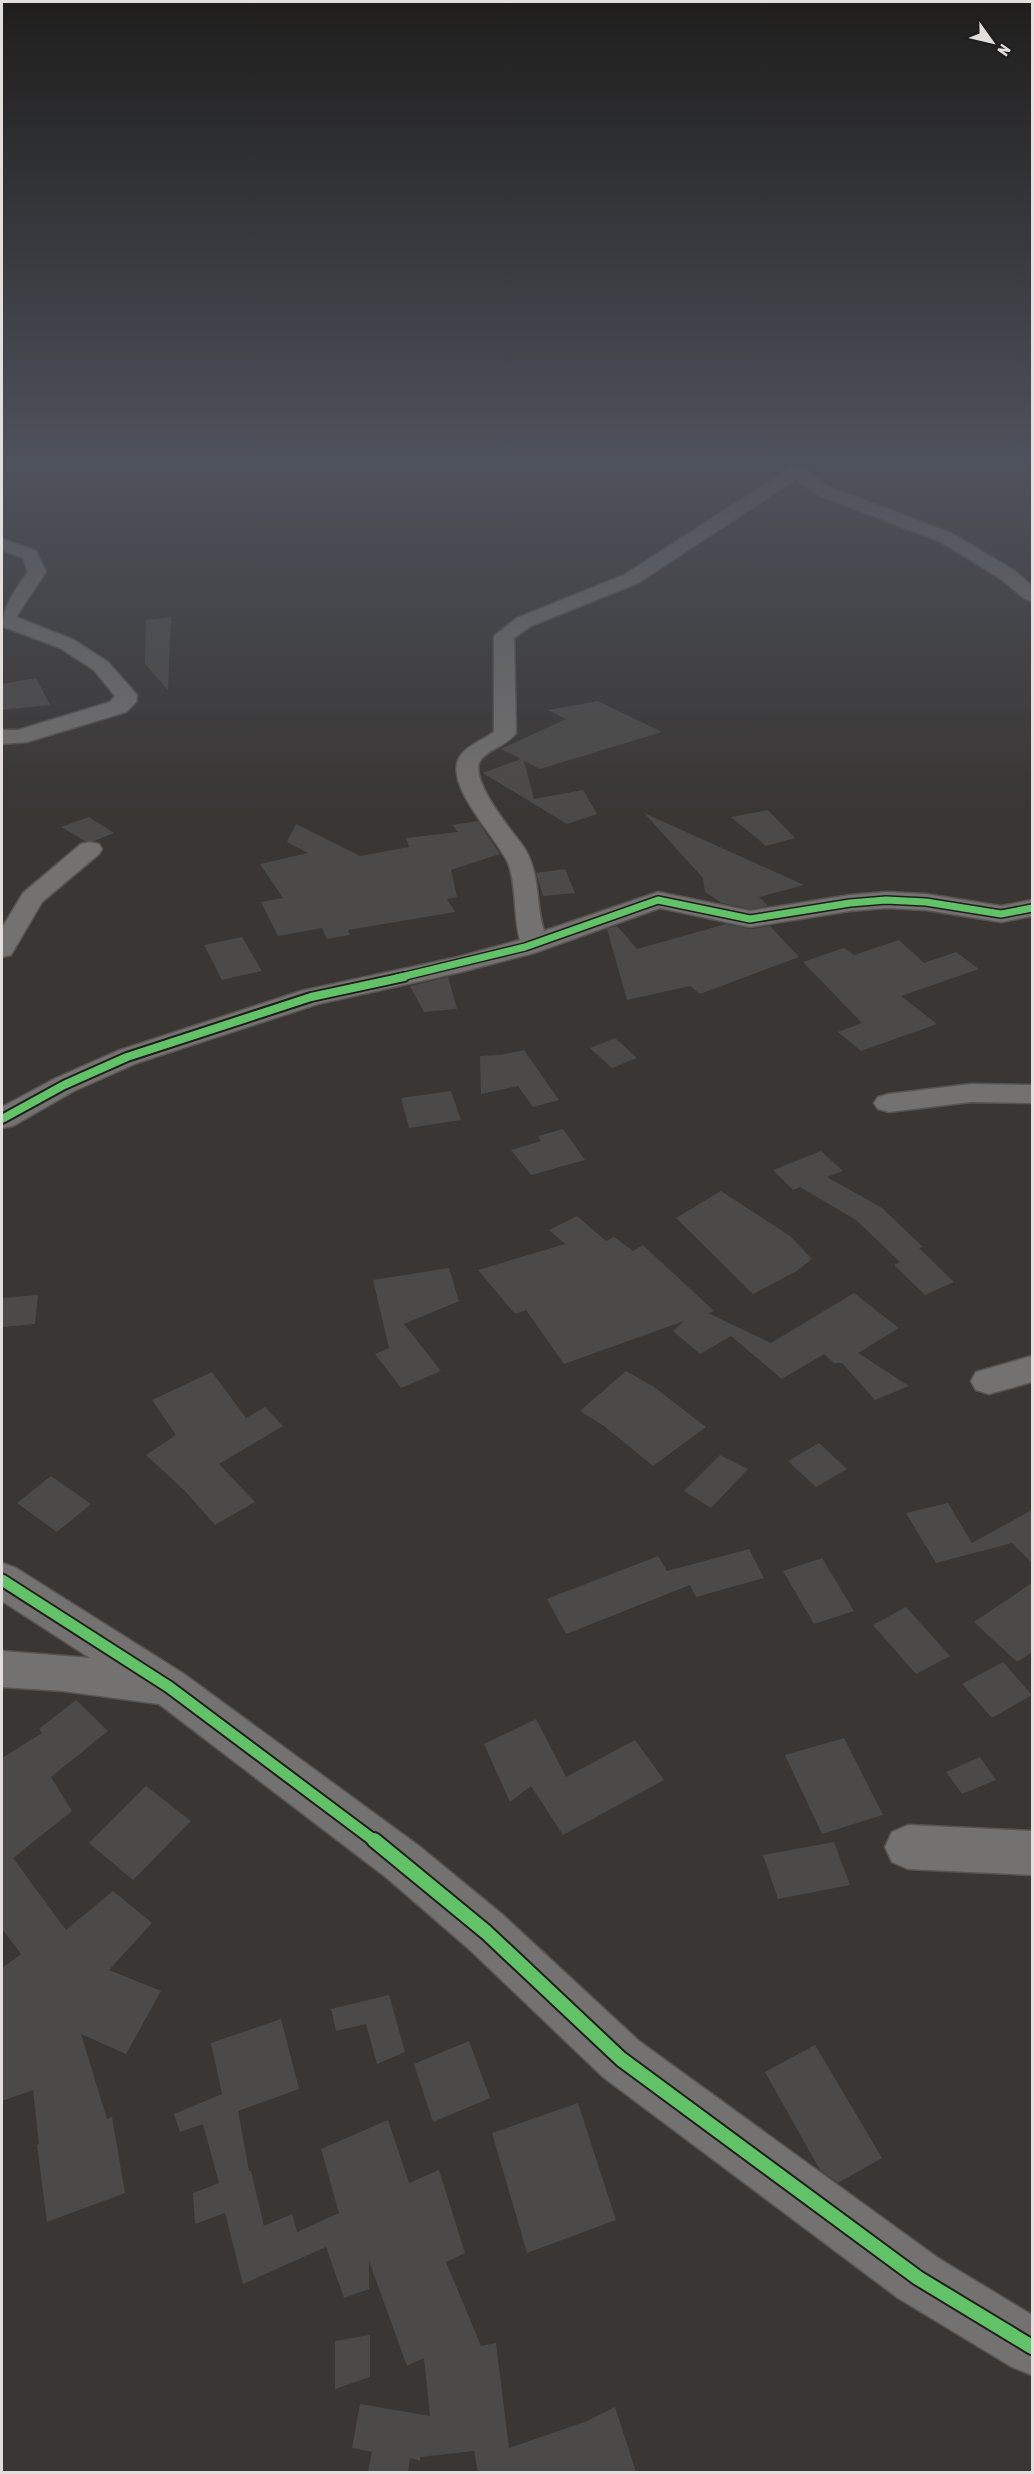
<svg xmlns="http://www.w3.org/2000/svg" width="1034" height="2474" font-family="'Asap Condensed',sans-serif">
<rect width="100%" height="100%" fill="#393634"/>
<g fill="#4c4a48">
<polygon points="171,617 168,690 145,664 146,620"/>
<polygon points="36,678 50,705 2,710 2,684"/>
<polygon points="598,701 662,732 540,769 524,761 534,799 583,790 597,814 567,824 483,773 521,759 501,749 566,719 548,710"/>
<polygon points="768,810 795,838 766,846 731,817"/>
<polygon points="644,813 804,885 759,897 768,906 750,909 722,903 705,892 703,878"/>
<polygon points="89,817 114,833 94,841 85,841 61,827"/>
<polygon points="478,821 500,854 451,870 457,897 447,899 455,912 348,930 350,935 327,939 322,928 278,936 261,902 283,898 260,864 308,853 287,842 296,824 360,856 409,847 406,838 458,832 452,825"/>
<polygon points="565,869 575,893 543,896 536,873"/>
<polygon points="726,924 750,929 770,926 799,957 700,994 690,986 627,1000 607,929 617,926 637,949"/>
<polygon points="242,937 262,971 222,980 204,945"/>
<polygon points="899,940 924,963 956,952 979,969 901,996 937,1024 861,1051 838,1032 862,1023 803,962 844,948 854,955"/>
<polygon points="448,977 457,1009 424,1012 410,986"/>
<polygon points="615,1038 637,1058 612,1068 590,1048"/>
<polygon points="524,1050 559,1100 533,1107 518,1086 481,1094 480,1056 501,1055"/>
<polygon points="451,1091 461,1120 409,1128 401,1098"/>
<polygon points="563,1129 585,1160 531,1175 511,1150 541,1141 538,1136"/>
<polygon points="821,1151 843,1171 827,1177 882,1208 923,1247 919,1248 954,1282 925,1295 894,1265 900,1262 856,1220 800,1187 793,1190 773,1170"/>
<polygon points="721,1191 790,1236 812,1259 797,1271 753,1294 676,1218"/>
<polygon points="577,1216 606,1241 614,1237 633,1251 643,1245 714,1311 708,1313 771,1343 854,1293 899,1328 858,1353 909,1386 875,1400 842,1363 834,1363 824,1354 782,1379 731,1336 700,1354 673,1331 684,1321 564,1364 526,1310 515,1314 478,1270 565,1244 549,1230"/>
<polygon points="449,1268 459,1301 404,1324 441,1371 401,1388 375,1354 389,1348 373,1280"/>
<polygon points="38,1295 35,1324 2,1327 2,1298"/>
<polygon points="626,1371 654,1387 706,1427 653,1466 604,1426 580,1411"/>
<polygon points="212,1372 246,1418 265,1407 283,1426 219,1464 255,1502 215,1525 184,1490 146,1455 176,1435 152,1400"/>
<polygon points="819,1443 847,1469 816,1487 788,1461"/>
<polygon points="720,1455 748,1469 711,1508 684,1491"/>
<polygon points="51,1476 91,1504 57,1532 17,1503"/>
<polygon points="948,1503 972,1543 1032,1510 1032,1563 1012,1543 936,1563 906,1513"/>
<polygon points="749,1549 764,1578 696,1597 690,1585 566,1634 547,1599 658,1556 667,1571"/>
<polygon points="822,1558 854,1611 814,1624 783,1571"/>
<polygon points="1032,1583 1032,1652 1017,1662 974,1622"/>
<polygon points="906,1607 950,1656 916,1674 873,1625"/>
<polygon points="1003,1662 1032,1695 992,1718 962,1684"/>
<polygon points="76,1700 108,1731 51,1777 72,1811 13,1858 66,1930 113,1891 152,1923 109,1970 161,1991 126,2054 81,2034 107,2119 112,2117 125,2193 47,2222 37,2145 39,2144 33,2090 2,2101 2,1968 21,1954 2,1929 2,1758 42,1733 39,1729"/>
<polygon points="536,1719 566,1777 635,1740 664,1780 563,1835 531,1786 510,1802 484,1744"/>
<polygon points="844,1738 883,1815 822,1834 785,1755"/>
<polygon points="980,1757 996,1780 962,1794 946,1772"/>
<polygon points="146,1786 191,1821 133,1880 89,1843"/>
<polygon points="834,1842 850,1885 778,1899 763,1855"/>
<polygon points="389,1995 405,2052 377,2064 366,2024 336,2031 331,2009"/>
<polygon points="281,2019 299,2089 238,2111 249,2171 251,2171 264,2226 292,2214 297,2232 339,2213 321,2149 388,2120 409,2183 439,2170 465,2253 446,2262 481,2346 496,2343 509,2448 587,2421 615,2407 636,2472 478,2472 474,2451 420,2457 420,2461 410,2458 408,2472 368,2472 372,2452 352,2448 360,2404 430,2416 424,2358 407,2366 369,2261 369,2289 344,2298 326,2247 243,2284 225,2213 195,2224 193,2193 219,2183 203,2124 180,2132 174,2114 222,2094 211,2043"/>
<polygon points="469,2041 490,2098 433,2122 414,2064"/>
<polygon points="815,2045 882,2158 838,2183 820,2170 765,2072"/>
<polygon points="578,2103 616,2220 527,2253 492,2133"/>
<polygon points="370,2335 370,2377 335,2389 335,2341"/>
</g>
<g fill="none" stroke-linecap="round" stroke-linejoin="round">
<g stroke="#575452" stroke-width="3">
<g id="minor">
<path d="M795 465H814L807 471 830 487 953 534 1015 571 1032 586V601L1025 599 1001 579 941 542 818 495 796 479 638 583 531 626 514 638 516 733C507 746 486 750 480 761 469 780 512 831 523 846 541 873 535 902 544 931L658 892 750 911 850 895 886 892 926 894 1001 906 1032 900V916L1001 922 926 910 886 908 850 911 750 927 660 908 534 953 461 972 318 1004 137 1063 74 1091 13 1126 2 1128V1107L54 1079 117 1051 301 991 458 957 520 940C513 915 517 886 508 863 497 837 440 782 461 755 469 744 483 740 494 732V636L517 618 624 575Z"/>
<path d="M2 539 36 551 46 572 16 617 74 640 108 662 137 695 136 702 126 712 27 742 2 744V730H18L110 702 115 696 94 670 60 648 4 627C0 610 18 586 28 572L23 558 2 550Z"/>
<polygon points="90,842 99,844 102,849 99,854 42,902 11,955 2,957 2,928 23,893 81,844"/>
<polygon points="971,1084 1032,1085 1032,1103 971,1102 889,1112 878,1109 874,1103 878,1097 889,1094"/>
<polygon points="1032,1356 1032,1382 989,1394 976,1390 971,1381 976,1372"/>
<polygon points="2,1563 16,1568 184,1674 419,1846 503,1915 639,2041 938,2258 1032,2315 1032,2375 1012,2367 898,2298 603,2077 469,1949 387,1878 159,1704 63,1691 2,1687 2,1651 90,1658 2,1601"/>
<polygon points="908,1825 1032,1831 1032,1875 908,1869 892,1862 885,1847 892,1832"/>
</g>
</g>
<use href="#minor" fill="#747270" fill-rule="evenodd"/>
<g stroke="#201e1c" stroke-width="10">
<polyline id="cycleway-far3" points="397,978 525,947 658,900 750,919 850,903 886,900 926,902 1001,914 1032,908"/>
</g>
<g stroke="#201e1c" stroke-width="12">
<polyline id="cycleway-far2" points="2,1119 64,1085 127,1057 311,997 404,977"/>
</g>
<g stroke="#201e1c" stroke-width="15">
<polyline id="cycleway-far1" points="2,1580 169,1687 376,1842"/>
</g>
<g stroke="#201e1c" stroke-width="18">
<polyline id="cycleway" points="374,1840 486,1932 621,2059 918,2278 1032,2347"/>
</g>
<use href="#cycleway-far3" stroke="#61c268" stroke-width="7"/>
<use href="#cycleway-far2" stroke="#61c268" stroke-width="8"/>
<use href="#cycleway-far1" stroke="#61c268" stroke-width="11"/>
<use href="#cycleway" stroke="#61c268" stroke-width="14"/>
</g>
<linearGradient id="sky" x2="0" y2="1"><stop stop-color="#1f1e1d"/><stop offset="0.57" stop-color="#4e525c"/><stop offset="1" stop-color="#4e525c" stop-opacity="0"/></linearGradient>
<rect width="1034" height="811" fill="url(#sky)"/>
<rect width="1034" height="2474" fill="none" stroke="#e1dedc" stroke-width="6"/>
<g transform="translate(992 42) rotate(124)" stroke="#201e1c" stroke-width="4.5" paint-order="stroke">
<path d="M0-4.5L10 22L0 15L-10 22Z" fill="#e1dedc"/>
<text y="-9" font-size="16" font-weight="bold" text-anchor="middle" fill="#e1dedc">N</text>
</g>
</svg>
